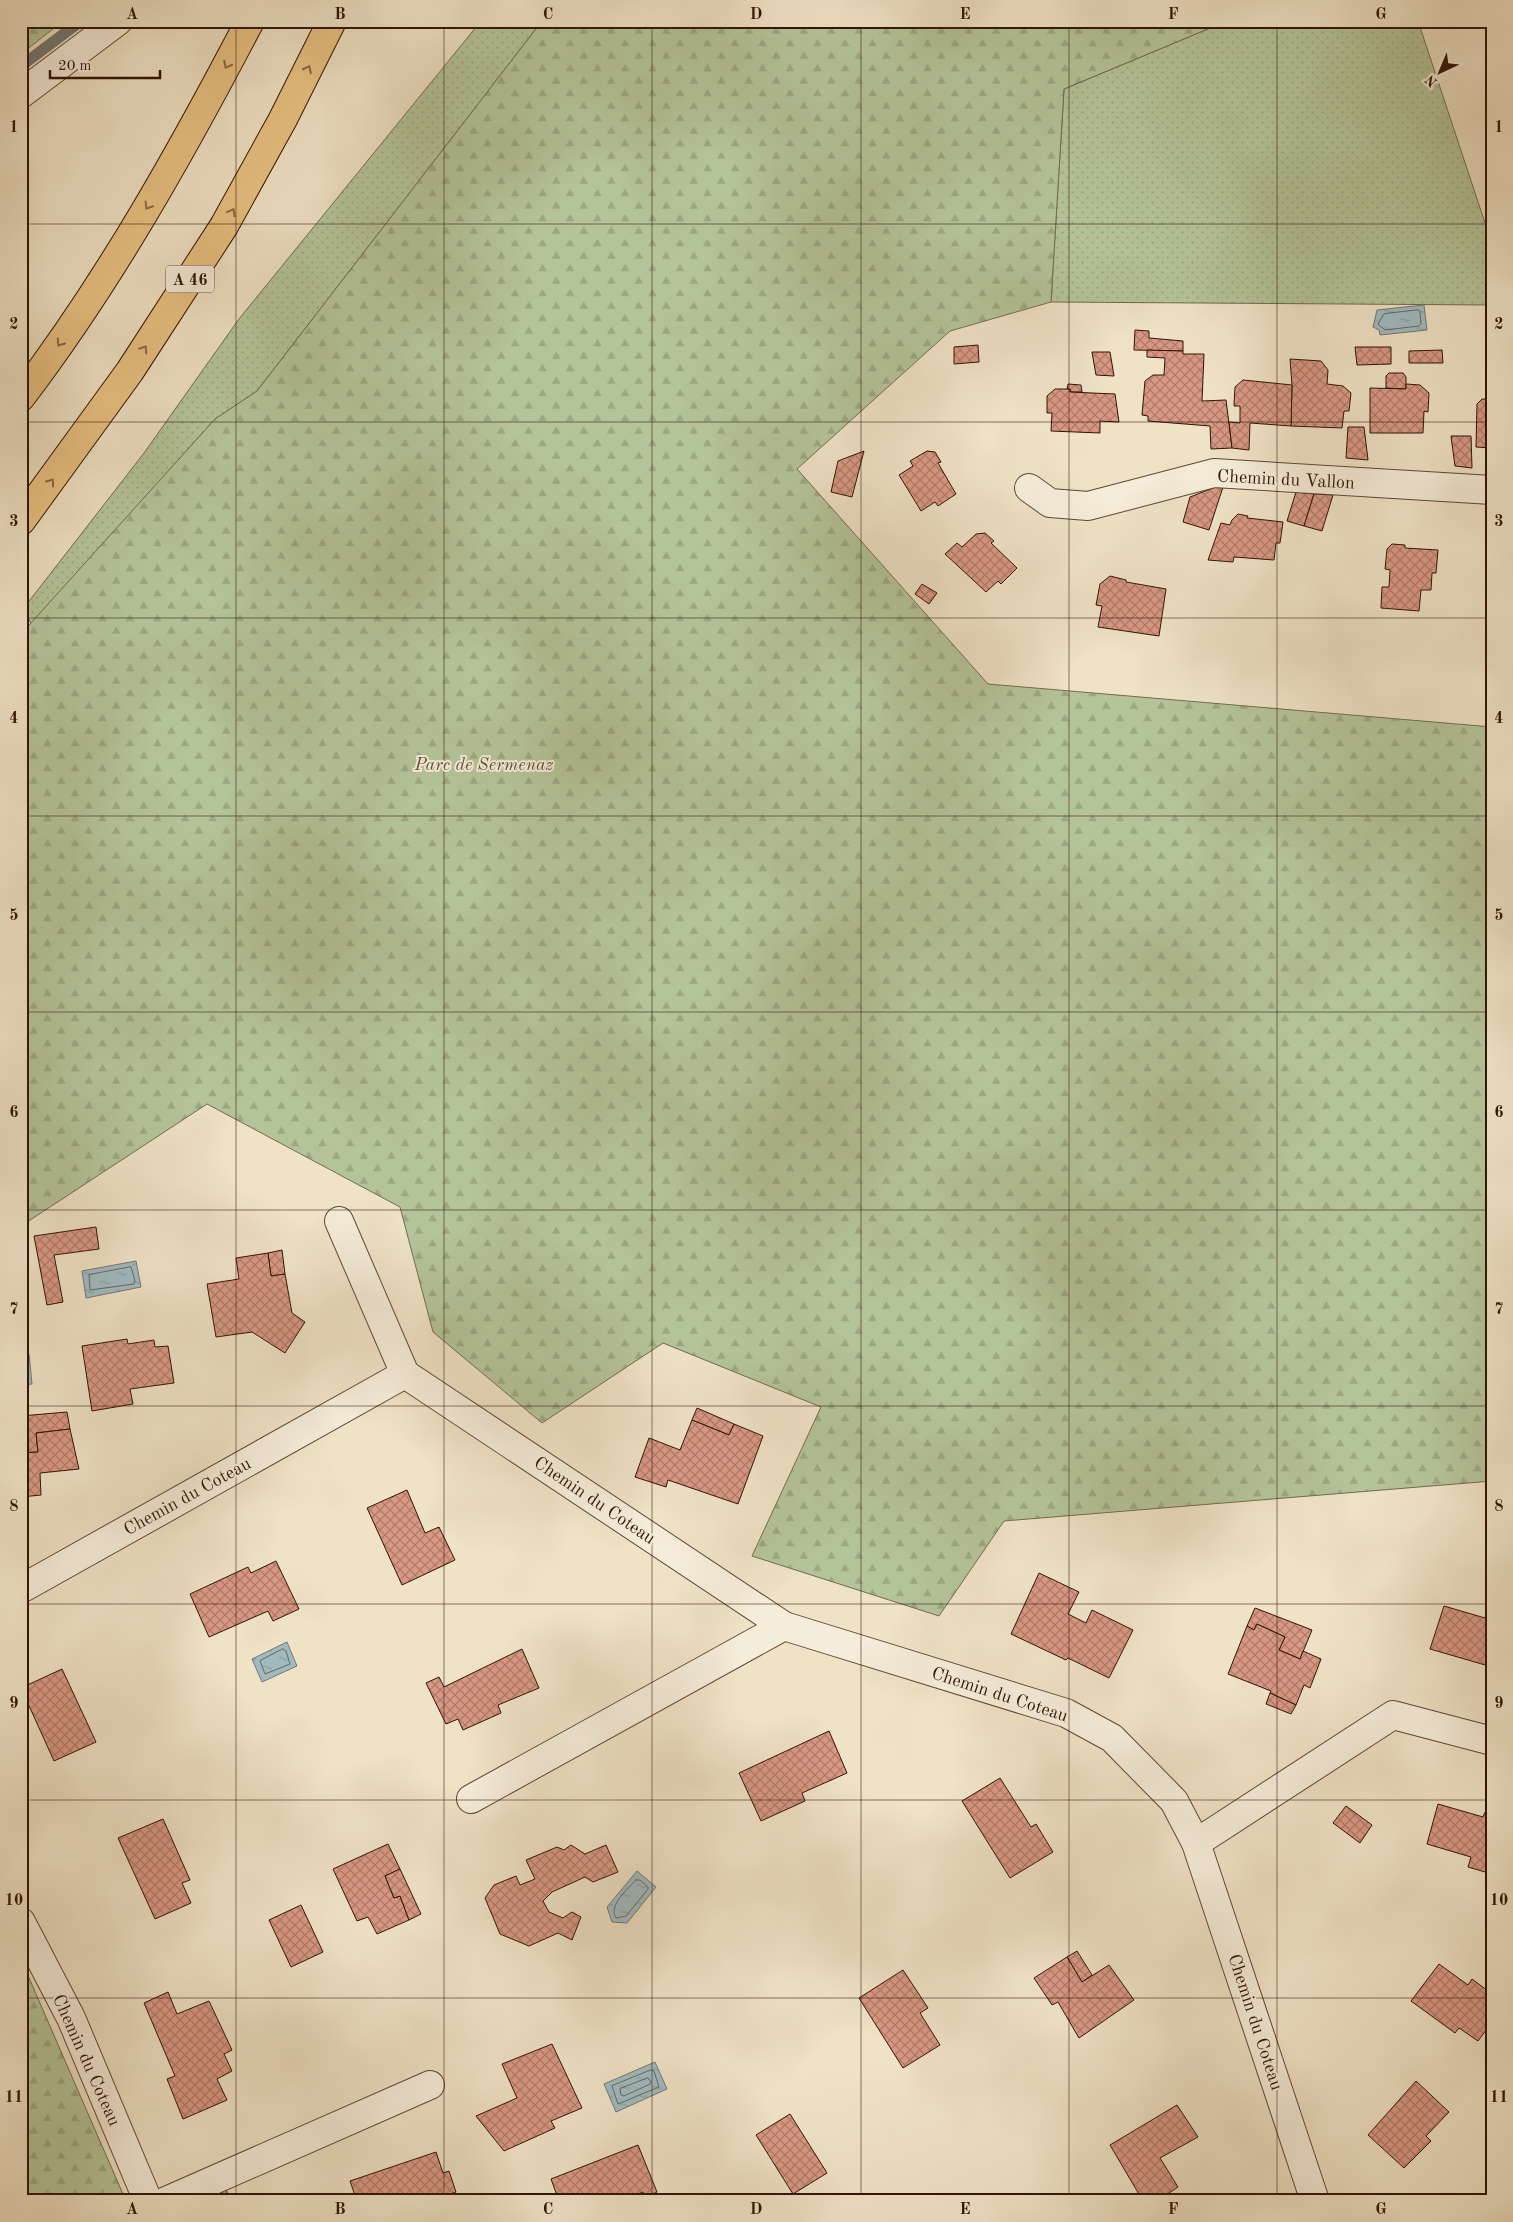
<svg xmlns="http://www.w3.org/2000/svg" width="1513" height="2222" font-family="'Old Standard TT',serif">
<defs>
<pattern id="grass-dots" width="8" height="8" patternUnits="userSpaceOnUse" patternTransform="scale(1.25)"><rect width="8" height="8" fill="#b4c499"/><path d="M2 2h.1M6 6h.1" fill="none" stroke="#9ba882" stroke-width="1.8" stroke-linecap="round"/></pattern>
<pattern id="forest-firs" width="22" height="20" patternUnits="userSpaceOnUse" patternTransform="scale(1.25)"><rect width="22" height="20" fill="#b4c499"/><path d="M5 1l3.5 6h-7zM16 11l3.5 6h-7z" fill="#9ba882"/></pattern>
<pattern id="water-ripples" width="26" height="14" patternUnits="userSpaceOnUse" patternTransform="scale(1.25)"><rect width="26" height="14" fill="#a0bac0"/><path d="M2 4q2-2 4 0t4 0M15 11q2-2 4 0t4 0" fill="none" stroke="#8a9fa3"/></pattern>
<pattern id="building-cross-hatch" width="8" height="8" patternUnits="userSpaceOnUse" patternTransform="scale(1.25)"><rect width="8" height="8" fill="#d99884"/><path d="M0 0l8 8M0 8l8-8" fill="none" stroke="#b07b6a"/></pattern>
</defs>
<rect width="100%" height="100%" fill="#efe2c5"/>
<filter id="stains"><feTurbulence type="fractalNoise" baseFrequency=".004" numOctaves="4"/><feColorMatrix values="0 0 0 0 .2 0 0 0 0 .09 0 0 0 0 .02 0 0 0 .5 -.17"/></filter>
<radialGradient id="worn" r=".72"><stop offset=".6" stop-color="#630" stop-opacity="0"/><stop offset="1" stop-color="#630" stop-opacity=".3"/></radialGradient>
<g fill="url(#grass-dots)" stroke="#726c4e">
<polygon points="481,21 542,21 257,391 215,419 32,625 23,609 144,453 239,319"/>
<polygon points="1227,21 1418,21 1492,244 1492,305 1051,302 1064,89"/>
</g>
<g fill="url(#forest-firs)" stroke="#726c4e">
<polygon points="21,21 63,21 21,54"/>
<polygon points="542,21 1227,21 1064,89 1051,302 950,331 797,469 988,684 1492,727 1492,1481 1004,1521 939,1616 752,1556 821,1407 663,1343 542,1423 433,1332 400,1207 207,1104 21,1226 21,634 215,419 257,391"/>
<polygon points="21,1963 26,1971 126,2201 21,2201"/>
</g>
<g fill="url(#water-ripples)" stroke="#737874">
<polygon points="1424,305 1427,330 1380,335 1379,330 1373,327 1377,310"/>
<polygon points="136,1261 141,1287 86,1298 82,1271"/>
<polygon points="21,1354 29,1354 32,1384 21,1385"/>
<polygon points="287,1642 297,1666 262,1682 252,1659"/>
<polygon points="637,1871 656,1887 627,1923 612,1922 607,1907"/>
<polygon points="655,2062 667,2089 616,2112 604,2084"/>
</g>
<g fill="none" stroke-linecap="round" stroke-linejoin="round">
<g stroke="#686762" stroke-width="1">
<polygon points="1418,310 1420,312 1421,324 1419,326 1385,330 1378,324 1384,314"/>
<polygon points="131,1267 135,1281 134,1284 90,1290 89,1275"/>
<polygon points="283,1649 286,1651 290,1664 265,1674 260,1661"/>
<path d="M636 1880H640L648 1887V1889L626 1916 616 1918C608 1905 628 1889 636 1880Z"/>
<polygon points="651,2070 654,2071 659,2087 618,2104 612,2086"/>
<polygon points="648,2078 651,2082 650,2084 624,2096 621,2095 620,2089"/>
</g>
<polyline stroke="#737874" stroke-width="11" points="21,66 81,21"/>
</g>
<g fill="url(#building-cross-hatch)" stroke="#301403">
<polygon points="1135,330 1149,331 1149,338 1183,341 1183,351 1134,350"/>
<polygon points="978,345 979,362 954,364 954,347"/>
<polygon points="1355,347 1391,347 1391,364 1357,365"/>
<polygon points="1147,350 1183,351 1183,354 1204,354 1202,401 1226,400 1232,448 1211,449 1210,426 1148,421 1148,416 1142,415 1145,381 1153,375 1164,375 1165,358 1147,357"/>
<polygon points="1442,350 1443,363 1409,363 1409,351"/>
<polygon points="1092,352 1110,352 1114,376 1096,375"/>
<polygon points="1290,359 1321,361 1328,370 1327,384 1343,386 1351,393 1349,411 1344,411 1342,428 1291,426 1292,385"/>
<polygon points="1389,373 1403,373 1406,377 1406,389 1386,388 1386,376"/>
<polygon points="1243,380 1292,385 1291,426 1250,423 1249,450 1232,448 1229,422 1240,423 1240,406 1234,406 1235,387"/>
<polygon points="1068,384 1081,385 1082,392 1070,392 1070,389 1067,389"/>
<polygon points="1406,384 1420,385 1429,393 1428,412 1424,411 1423,433 1370,433 1370,388 1406,389"/>
<polygon points="1055,389 1070,389 1070,392 1115,394 1119,422 1100,421 1100,433 1051,431 1052,413 1047,413 1047,396"/>
<polygon points="1482,399 1492,399 1492,448 1476,447 1477,404"/>
<polygon points="1348,427 1364,427 1368,460 1346,458"/>
<polygon points="1451,436 1471,436 1472,468 1455,466"/>
<polygon points="864,451 852,497 831,492 838,461"/>
<polygon points="927,451 935,452 941,462 938,463 956,494 938,506 935,502 921,511 899,475 913,466 910,461"/>
<polygon points="1218,486 1223,487 1209,530 1183,522 1190,497"/>
<polygon points="1296,492 1314,494 1304,526 1287,521"/>
<polygon points="1314,494 1333,495 1322,531 1304,526"/>
<polygon points="1238,514 1248,516 1247,518 1283,522 1280,543 1276,543 1274,560 1234,557 1233,562 1208,560 1221,523 1230,525 1232,520"/>
<polygon points="985,533 994,541 991,543 1017,568 1001,584 998,581 986,592 945,554 957,543 962,547 976,534"/>
<polygon points="1392,544 1405,545 1405,548 1438,550 1436,573 1432,573 1431,590 1421,590 1419,611 1381,608 1382,587 1389,587 1390,570 1385,569 1387,549"/>
<polygon points="1110,576 1126,580 1126,582 1166,589 1159,636 1098,627 1102,606 1096,605 1100,584"/>
<polygon points="922,584 937,593 929,604 915,594"/>
<polygon points="96,1227 99,1249 54,1255 63,1302 47,1305 34,1236"/>
<polygon points="282,1250 285,1274 271,1276 268,1253"/>
<polygon points="268,1253 271,1276 285,1274 292,1313 305,1322 285,1353 252,1332 216,1337 207,1284 239,1279 236,1258"/>
<polygon points="127,1339 128,1344 154,1340 155,1347 168,1346 174,1383 130,1389 133,1404 92,1411 82,1346"/>
<polygon points="697,1408 734,1424 729,1435 692,1420"/>
<polygon points="67,1412 70,1429 36,1433 38,1452 21,1453 21,1416"/>
<polygon points="692,1420 729,1435 734,1424 763,1436 738,1504 668,1480 666,1487 635,1477 649,1438 680,1450"/>
<polygon points="70,1429 79,1469 40,1473 41,1495 21,1497 21,1453 38,1452 36,1433"/>
<polygon points="407,1490 425,1533 439,1527 455,1560 402,1585 367,1508"/>
<polygon points="276,1561 299,1609 273,1621 268,1611 209,1637 190,1594 248,1567 251,1573"/>
<polygon points="1039,1573 1079,1592 1068,1614 1086,1623 1092,1610 1133,1630 1109,1678 1068,1658 1066,1660 1011,1634"/>
<polygon points="1444,1606 1485,1618 1487,1610 1492,1611 1492,1667 1430,1649"/>
<polygon points="1255,1608 1312,1630 1300,1659 1279,1650 1285,1637 1257,1624 1254,1630 1247,1626"/>
<polygon points="1257,1624 1285,1637 1279,1650 1300,1659 1303,1651 1321,1659 1310,1688 1304,1685 1296,1705 1270,1693 1271,1691 1228,1674 1247,1626 1254,1630"/>
<polygon points="522,1649 539,1688 498,1705 501,1713 463,1730 458,1719 446,1724 426,1683 439,1677 444,1687"/>
<polygon points="62,1669 96,1742 54,1761 21,1688"/>
<polygon points="1270,1693 1296,1705 1291,1714 1266,1704"/>
<polygon points="829,1731 847,1773 802,1793 805,1801 761,1821 739,1773"/>
<polygon points="1000,1778 1031,1827 1036,1824 1053,1852 1010,1878 962,1801"/>
<polygon points="1438,1804 1483,1817 1485,1812 1492,1815 1492,1874 1468,1867 1471,1857 1427,1844"/>
<polygon points="1346,1806 1372,1825 1360,1843 1333,1823"/>
<polygon points="163,1819 190,1880 182,1883 191,1903 155,1919 118,1838"/>
<polygon points="388,1844 400,1869 385,1876 394,1898 400,1896 409,1920 377,1934 368,1917 357,1921 333,1869"/>
<polygon points="571,1845 585,1854 606,1845 618,1872 593,1882 585,1877 552,1892 543,1901 549,1912 563,1918 572,1912 581,1917 572,1940 558,1933 529,1946 500,1934 485,1898 494,1885 516,1876 520,1885 535,1879 526,1860 557,1847 564,1850"/>
<polygon points="400,1869 421,1914 409,1920 400,1896 394,1898 385,1876"/>
<polygon points="301,1905 323,1952 291,1967 269,1920"/>
<polygon points="1077,1951 1092,1975 1082,1982 1067,1957"/>
<polygon points="1067,1957 1082,1982 1109,1965 1134,2000 1079,2038 1058,2002 1052,2005 1034,1978"/>
<polygon points="1439,1964 1468,1985 1472,1979 1492,1994 1492,2022 1478,2041 1459,2028 1455,2033 1411,2001"/>
<polygon points="903,1970 928,2008 920,2013 940,2045 903,2068 859,1998"/>
<polygon points="168,1992 177,2014 209,2001 232,2050 224,2054 232,2071 217,2079 227,2100 183,2119 167,2079 175,2076 144,2003"/>
<polygon points="552,2044 582,2108 551,2121 555,2128 504,2151 476,2116 517,2098 502,2064"/>
<polygon points="1416,2081 1449,2112 1426,2136 1431,2141 1404,2168 1368,2135"/>
<polygon points="1177,2105 1198,2137 1160,2158 1178,2187 1157,2201 1143,2201 1110,2145"/>
<polygon points="790,2114 827,2173 793,2194 756,2135"/>
<polygon points="638,2145 657,2192 645,2198 643,2192 620,2201 559,2201 551,2179"/>
<polygon points="436,2152 443,2173 449,2171 456,2192 430,2201 357,2201 350,2181"/>
<polygon points="225,2186 230,2201 208,2201 205,2192"/>
</g>
<g fill="none" stroke-linecap="round" stroke-linejoin="round">
<g stroke="#604834" stroke-width="30">
<g id="minor">
<polyline points="21,94 118,21"/>
<polyline points="1029,488 1050,503 1088,506 1214,473 1492,490"/>
<polyline points="339,1221 405,1374"/>
<polyline points="21,1589 405,1374 784,1626 1066,1713 1112,1738 1174,1801 1196,1843 1315,2201"/>
<polyline points="471,1799 784,1626"/>
<polyline points="1196,1843 1393,1715 1492,1741"/>
<polyline points="21,1922 71,2018 148,2201"/>
<polyline points="166,2201 430,2085"/>
</g>
</g>
<g stroke="#301403" stroke-width="30">
<g id="highway">
<path d="M21 397C110 280 182 151 250 21"/>
<polyline points="21,521 130,371 224,226 283,119 332,21"/>
</g>
</g>
<use href="#minor" stroke="#f5ecd9" stroke-width="28"/>
<use href="#highway" stroke="#e8c182" stroke-width="28"/>
</g>
<defs><path id="oneway-chevron" d="M-2-3.5L2.5 0L-2 3.5" fill="none" stroke-width="1.6" stroke-linecap="round" stroke-linejoin="round" transform="scale(1.25)"/></defs>
<g stroke="#8c6a42">
<use href="#oneway-chevron" transform="translate(227 65) rotate(117)"/>
<use href="#oneway-chevron" transform="translate(308 69) rotate(-63)"/>
<use href="#oneway-chevron" transform="translate(148 206) rotate(122)"/>
<use href="#oneway-chevron" transform="translate(232 212) rotate(-61)"/>
<use href="#oneway-chevron" transform="translate(60 343) rotate(125)"/>
<use href="#oneway-chevron" transform="translate(144 349) rotate(-57)"/>
<use href="#oneway-chevron" transform="translate(51 482) rotate(-54)"/>
</g>
<path fill="none" stroke="#301403" stroke-width="1" stroke-opacity="0.55" d="M236 21V2201M444 21V2201M652 21V2201M861 21V2201M1069 21V2201M1277 21V2201M21 224H1492M21 422H1492M21 618H1492M21 816H1492M21 1012H1492M21 1210H1492M21 1406H1492M21 1604H1492M21 1800H1492M21 1998H1492"/>
<g text-anchor="middle" stroke-width="4" stroke-linejoin="round" paint-order="stroke">
<rect fill="#f5ecd9" stroke="#6b5543" stroke-width="1" x="166" y="265.5" width="48" height="27" rx="4"/>
<g font-size="16" font-weight="bold" fill="#301403">
<text x="190" y="285">A 46</text>
</g>
<g font-size="18" fill="#301403" stroke="#f5ecd9">
<text transform="translate(1286 479) rotate(3)" y="6">Chemin du Vallon</text>
<text transform="translate(187 1496) rotate(-29)" y="6">Chemin du Coteau</text>
<text transform="translate(595 1500) rotate(34)" y="6">Chemin du Coteau</text>
<text transform="translate(1000 1694) rotate(18)" y="6">Chemin du Coteau</text>
<text transform="translate(1256 2022) rotate(72)" y="6">Chemin du Coteau</text>
<text transform="translate(87 2060) rotate(66)" y="6">Chemin du Coteau</text>
</g>
<g font-size="18" font-style="italic" fill="#5e5238" stroke="#f5ecd9">
<text x="484" y="770">Parc de Sermenaz</text>
</g>
</g>
<rect width="1513" height="2222" fill="none" stroke="#efe2c5" stroke-width="55"/>
<g transform="translate(1440 72) rotate(224)" stroke="#f5ecd9" stroke-width="4" paint-order="stroke">
<path d="M0-4L9 19L0 12L-9 19Z" fill="#301403"/>
<text y="-8" font-size="14" font-weight="bold" text-anchor="middle" fill="#301403">N</text>
</g>
<path d="M50 70v8h110v-8" fill="none" stroke="#301403" stroke-width="2.5"/>
<text x="58" y="70" font-size="15" fill="#301403" stroke="#f5ecd9" stroke-width="4" paint-order="stroke">20 m</text>
<rect x="28" y="28" width="1458" height="2166" fill="none" stroke="#301403" stroke-width="2"/>
<g font-size="16" text-anchor="middle" font-weight="bold" fill="#301403">
<text x="132" y="19">A</text>
<text x="340" y="19">B</text>
<text x="548" y="19">C</text>
<text x="756" y="19">D</text>
<text x="965" y="19">E</text>
<text x="1173" y="19">F</text>
<text x="1381" y="19">G</text>
<text x="14" y="132">1</text>
<text x="1499" y="132">1</text>
<text x="14" y="329">2</text>
<text x="1499" y="329">2</text>
<text x="14" y="526">3</text>
<text x="1499" y="526">3</text>
<text x="14" y="723">4</text>
<text x="1499" y="723">4</text>
<text x="14" y="920">5</text>
<text x="1499" y="920">5</text>
<text x="14" y="1117">6</text>
<text x="1499" y="1117">6</text>
<text x="14" y="1314">7</text>
<text x="1499" y="1314">7</text>
<text x="14" y="1511">8</text>
<text x="1499" y="1511">8</text>
<text x="14" y="1708">9</text>
<text x="1499" y="1708">9</text>
<text x="14" y="1905">10</text>
<text x="1499" y="1905">10</text>
<text x="14" y="2102">11</text>
<text x="1499" y="2102">11</text>
<text x="132" y="2214">A</text>
<text x="340" y="2214">B</text>
<text x="548" y="2214">C</text>
<text x="756" y="2214">D</text>
<text x="965" y="2214">E</text>
<text x="1173" y="2214">F</text>
<text x="1381" y="2214">G</text>
</g>
<rect width="100%" height="100%" filter="url(#stains)"/>
<rect width="100%" height="100%" fill="url(#worn)"/>
</svg>
